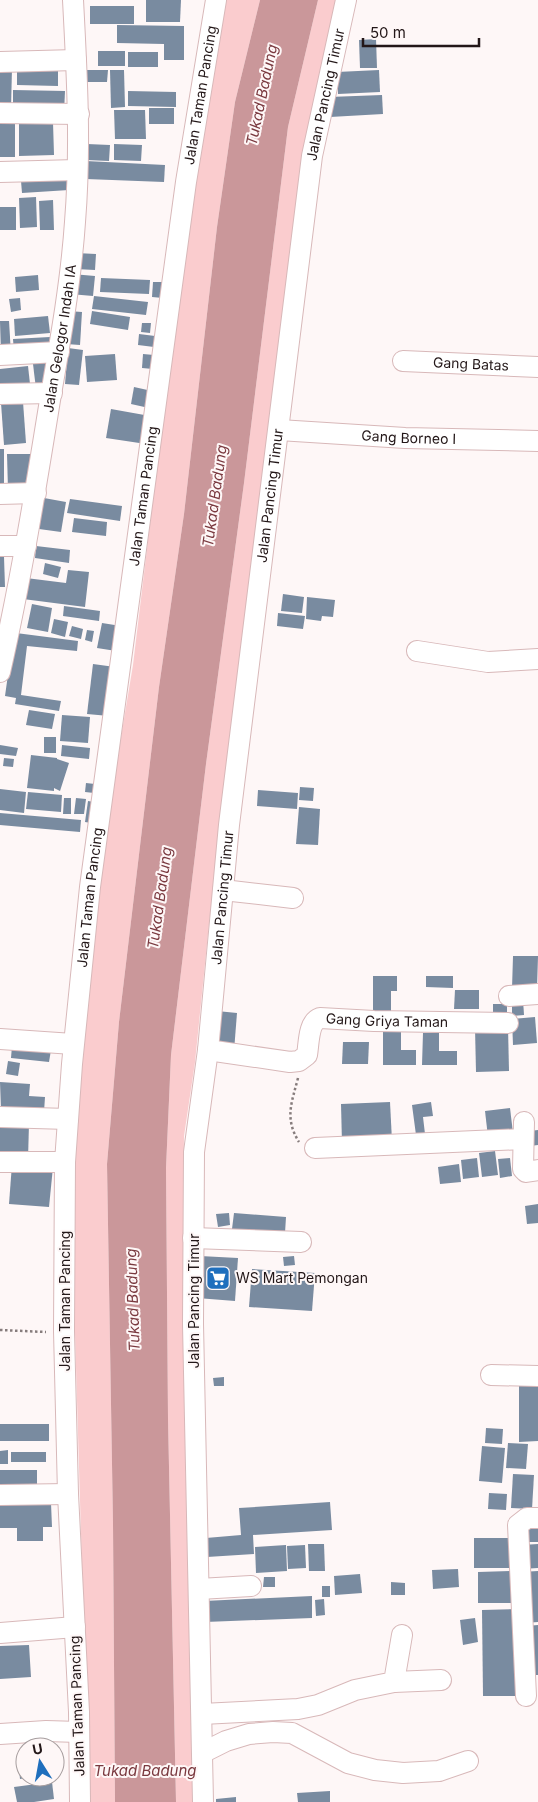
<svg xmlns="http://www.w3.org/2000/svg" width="538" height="1802" font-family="Inter,sans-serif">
<rect width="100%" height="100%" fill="#fef7f7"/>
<g fill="#faccce">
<polygon points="226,0 260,0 235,102 217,227 184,514 159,687 119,1022 107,1164 113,1524 115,1802 89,1802 73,1266 75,1119 107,821 133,665 171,350 199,139"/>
<polygon points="318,0 336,0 310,138 269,449 247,600 209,924 195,1062 184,1136 183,1218 186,1343 185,1450 196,1802 176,1802 168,1419 166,1168 171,1055 206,764 244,483 288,127"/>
</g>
<polygon fill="#ca979a" points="260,0 318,0 288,127 244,483 206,764 171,1055 166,1168 168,1419 176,1802 115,1802 113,1524 107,1164 119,1022 159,687 184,514 217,227 235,102"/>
<g fill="#798ba0">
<polygon points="146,0 181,0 180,22 146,22"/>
<rect x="90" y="6" width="44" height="18"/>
<polygon points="117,25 184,26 184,60 164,60 164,44 117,43"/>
<polygon points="376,39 377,68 360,68 359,40"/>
<rect x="98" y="51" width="27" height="15"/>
<rect x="128" y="52" width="30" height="15"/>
<polygon points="17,67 58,68 58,86 17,85"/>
<polygon points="0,68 12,68 11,109 0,109"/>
<polygon points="79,70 108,70 107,82 79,82"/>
<polygon points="110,70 124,70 125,107 111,108"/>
<polygon points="379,70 380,92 338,94 337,72"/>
<polygon points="13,90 65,91 64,113 13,112"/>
<polygon points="128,91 176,92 176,107 128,106"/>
<polygon points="382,95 383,114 330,117 329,97"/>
<rect x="149" y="108" width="25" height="16"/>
<polygon points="114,110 145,110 146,139 115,139"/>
<rect x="0" y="121" width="15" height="36"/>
<polygon points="19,122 53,122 54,155 19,156"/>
<polygon points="87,144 110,145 109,161 86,160"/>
<polygon points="114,144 142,145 141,161 114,160"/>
<polygon points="86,161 165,165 164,182 86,179"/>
<polygon points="68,178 69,190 22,193 21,181"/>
<polygon points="36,197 37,227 20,228 19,198"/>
<polygon points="53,200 54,230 40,230 39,201"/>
<rect x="0" y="207" width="16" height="23"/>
<polygon points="76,253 96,254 95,270 75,269"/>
<polygon points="72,274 95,276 93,296 70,294"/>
<polygon points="38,275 39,290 16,292 15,277"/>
<polygon points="101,278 150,280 149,294 100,292"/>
<polygon points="153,282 164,282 163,298 152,297"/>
<polygon points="94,296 148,302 146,315 92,309"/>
<polygon points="20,298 21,310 11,312 9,299"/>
<polygon points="68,311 82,312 80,345 66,344"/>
<polygon points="92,311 130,317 128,330 90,324"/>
<polygon points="48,316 50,333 15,336 14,319"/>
<polygon points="0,321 9,321 11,354 1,354"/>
<polygon points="142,323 151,323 150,333 141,332"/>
<polygon points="139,334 155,336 154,347 138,345"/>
<polygon points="50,337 50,350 14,352 13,339"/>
<polygon points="68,348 83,350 79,385 65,384"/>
<polygon points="115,354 117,380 87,382 85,356"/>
<polygon points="143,354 154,355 153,369 142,368"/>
<polygon points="47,362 50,387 36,389 33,364"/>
<polygon points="28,366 30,384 0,386 0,369"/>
<polygon points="134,387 152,391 149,408 131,404"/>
<polygon points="23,402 26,443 4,445 1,403"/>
<polygon points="111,409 150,416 146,444 106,438"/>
<rect x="0" y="449" width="4" height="37"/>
<polygon points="7,454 30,454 30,489 8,490"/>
<polygon points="44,498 66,502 61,532 39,529"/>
<polygon points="70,499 122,506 120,521 67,513"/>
<polygon points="74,518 107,522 106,536 72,532"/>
<polygon points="36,546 70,550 69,563 35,558"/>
<polygon points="0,557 4,557 5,587 0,587"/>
<polygon points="45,563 61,567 58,578 43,574"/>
<polygon points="68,570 89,572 85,607 23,599 26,578 66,583"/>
<polygon points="283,594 304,597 302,613 281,611"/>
<polygon points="307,597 335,600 333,617 322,616 321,621 306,619"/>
<polygon points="32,604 52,608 48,632 27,628"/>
<polygon points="64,606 100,611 99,621 63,616"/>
<polygon points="278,613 305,616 303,629 277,626"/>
<polygon points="54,619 68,622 65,637 51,633"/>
<polygon points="102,623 121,626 116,651 97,648"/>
<polygon points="72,626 83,629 81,639 69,636"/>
<polygon points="87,630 94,631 92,642 85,640"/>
<polygon points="16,633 78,641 77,651 27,646 21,695 61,701 59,711 15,704 16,698 5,696 13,639"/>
<polygon points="93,664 115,667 109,716 87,714"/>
<polygon points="29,710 55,714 52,729 26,725"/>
<polygon points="62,715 90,717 88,743 60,741"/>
<rect x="44" y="737" width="12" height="16"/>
<polygon points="0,745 18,748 16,756 0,754"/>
<polygon points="62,745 90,748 89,759 61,756"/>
<polygon points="31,755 57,758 57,759 69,763 60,791 54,788 54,791 27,788"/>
<polygon points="4,758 14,759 13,767 3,766"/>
<polygon points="86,783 95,784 94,793 85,792"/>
<polygon points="300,787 314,788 313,801 299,800"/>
<polygon points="0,789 26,792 24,813 0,810"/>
<polygon points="258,790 298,793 297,809 257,806"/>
<polygon points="28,792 62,795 61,812 26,809"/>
<polygon points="64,798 71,798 71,814 63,814"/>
<polygon points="76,798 86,799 84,814 74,814"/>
<polygon points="88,801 100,803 97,824 85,822"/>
<polygon points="299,807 320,809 318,845 296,844"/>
<polygon points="0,813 81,820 80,832 0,825"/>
<polygon points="513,956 538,956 537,989 512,989"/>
<polygon points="373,976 397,976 397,991 391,991 391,1013 373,1013"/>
<polygon points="426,976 453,976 453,988 426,987"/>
<polygon points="455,990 479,990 479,1009 454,1009"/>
<polygon points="512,1000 523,1000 524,1015 512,1016"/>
<rect x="493" y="1004" width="14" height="12"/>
<polygon points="217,1011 237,1013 234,1051 213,1049"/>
<polygon points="535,1017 537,1043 513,1045 512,1019"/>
<polygon points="508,1027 509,1071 476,1072 475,1028"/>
<polygon points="383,1031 401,1031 401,1050 416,1050 416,1065 383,1065"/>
<polygon points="423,1033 439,1033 439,1051 457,1051 457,1065 422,1065"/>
<polygon points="343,1042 369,1042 368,1064 342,1064"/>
<polygon points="12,1046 51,1050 49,1062 11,1058"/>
<polygon points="8,1061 20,1063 18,1076 6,1074"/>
<polygon points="0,1082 30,1084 29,1096 45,1097 44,1112 1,1110"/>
<polygon points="390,1102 392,1141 342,1143 341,1104"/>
<polygon points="431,1102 433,1116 423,1117 425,1134 416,1135 412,1105"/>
<polygon points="510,1108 513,1133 488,1137 485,1111"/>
<polygon points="0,1122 29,1123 28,1160 0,1159"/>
<polygon points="538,1130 538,1145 530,1146 529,1131"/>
<polygon points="495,1151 498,1175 482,1177 479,1153"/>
<polygon points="477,1158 479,1177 463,1179 461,1160"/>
<polygon points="510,1158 512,1176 500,1178 498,1159"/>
<polygon points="12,1164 53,1167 49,1207 9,1204"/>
<polygon points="459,1164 461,1182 440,1184 438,1167"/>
<polygon points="538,1204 538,1223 527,1224 525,1206"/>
<polygon points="229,1213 230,1225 218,1227 216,1214"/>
<polygon points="234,1213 286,1217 285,1233 232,1229"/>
<polygon points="200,1256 238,1258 235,1301 197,1298"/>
<polygon points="294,1256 295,1265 284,1266 283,1257"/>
<polygon points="252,1269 315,1273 312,1311 249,1307"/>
<polygon points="224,1377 224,1386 214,1386 213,1378"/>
<polygon points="519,1382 538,1382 538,1441 519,1442"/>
<rect x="0" y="1424" width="49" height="17"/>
<polygon points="486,1428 503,1429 502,1444 485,1443"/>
<polygon points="508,1443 528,1444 526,1469 506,1468"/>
<polygon points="482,1446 505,1448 502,1483 479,1481"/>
<polygon points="8,1450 8,1464 0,1464 0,1451"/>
<rect x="11" y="1452" width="35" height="10"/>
<polygon points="0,1470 37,1470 37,1484 0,1485"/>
<polygon points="513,1474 534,1475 532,1509 511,1508"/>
<polygon points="489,1493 507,1494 506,1510 488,1509"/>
<polygon points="330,1502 332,1530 253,1535 254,1554 207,1557 206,1538 241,1535 239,1508"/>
<polygon points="51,1503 52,1527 43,1527 43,1541 17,1541 17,1528 0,1528 0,1504"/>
<polygon points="538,1520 538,1542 525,1542 524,1521"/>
<polygon points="474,1538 510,1538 509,1568 474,1568"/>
<polygon points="308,1544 324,1544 325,1571 309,1571"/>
<polygon points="538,1544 538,1568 522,1569 522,1545"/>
<polygon points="286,1545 287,1571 256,1573 255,1547"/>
<polygon points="305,1545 306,1568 288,1569 287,1546"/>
<polygon points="458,1569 459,1587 433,1589 432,1570"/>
<polygon points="512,1571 512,1603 478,1603 478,1572"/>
<polygon points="538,1571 538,1622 525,1623 521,1572"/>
<polygon points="360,1574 362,1593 335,1595 334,1576"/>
<polygon points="264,1577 275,1577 275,1587 263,1587"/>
<polygon points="391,1582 405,1583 405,1595 391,1595"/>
<rect x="322" y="1586" width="8" height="11"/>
<polygon points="312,1596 312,1618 205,1622 204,1601"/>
<polygon points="324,1599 325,1615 316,1616 315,1600"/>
<polygon points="517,1609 519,1696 483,1696 482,1610"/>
<polygon points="475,1618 478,1642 463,1645 460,1620"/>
<polygon points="538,1625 538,1675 527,1675 526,1626"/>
<polygon points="29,1645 31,1677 0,1679 0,1646"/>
<polygon points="25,1758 25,1778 20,1779 18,1759"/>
<polygon points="52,1782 54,1799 34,1802 17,1802 14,1787"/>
<polygon points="330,1791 330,1802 298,1802 297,1793"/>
<polygon points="236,1797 236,1802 216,1802 216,1799"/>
</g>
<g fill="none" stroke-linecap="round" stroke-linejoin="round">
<g stroke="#d8b8b9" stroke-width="22">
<g id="minor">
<polyline points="0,62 76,60"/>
<polyline points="0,113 79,114"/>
<polyline points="0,172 77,170"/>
<polyline points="0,355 59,352"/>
<path id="s1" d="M403 361 538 367"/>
<polyline points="0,394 52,393"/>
<path id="s2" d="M279 430 405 438 538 441"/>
<polyline points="0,494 36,493"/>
<polyline points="0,546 26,546"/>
<polyline points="417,651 488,662 538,659"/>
<path id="s3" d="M0 672C21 580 36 487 51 394 61 337 71 280 75 222 81 148 77 74 73 0"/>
<polyline points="223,890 293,898"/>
<polyline points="509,996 538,994"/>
<polyline points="0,1039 73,1044"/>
<path id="s4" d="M208 1050 290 1062 299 1061 307 1055C309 1044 308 1022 320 1018L374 1021 508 1023"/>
<polyline points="0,1117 68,1119"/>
<polyline points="524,1122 523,1169 526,1172 538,1170"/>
<polyline points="315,1148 523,1139"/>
<polyline points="0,1162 65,1162"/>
<polyline points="193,1238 301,1242"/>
<polyline points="491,1375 538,1376"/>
<polyline points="0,1495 68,1494"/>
<polyline points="199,1589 251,1586"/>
<polyline points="0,1633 75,1627"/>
<polyline points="394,1682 441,1680"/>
<polyline points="526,1696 518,1525 527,1518 538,1518"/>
<polyline points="202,1714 298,1709 318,1705 355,1690 394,1682 402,1635"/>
<polyline points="0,1734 46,1731 79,1732"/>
<polyline points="202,1753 226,1741 249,1734 273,1732 292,1733 348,1763 375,1770 403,1773 439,1771 468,1761"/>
<path id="s5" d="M80 1802 79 1712 68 1494 64 1331 65 1162 72 1064 90 887 186 182 216 0"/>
<path id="s6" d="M203 1802 193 1324 194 1152 208 1050 229 825 312 156 346 0"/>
</g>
</g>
<g stroke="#867c7c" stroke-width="2.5" stroke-dasharray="2.5 2.5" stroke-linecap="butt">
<path d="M298 1078C292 1102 284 1118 299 1142"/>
<polyline points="0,1330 46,1332"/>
</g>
<use href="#minor" stroke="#fff" stroke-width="20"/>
</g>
<defs>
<g id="supermarket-square" transform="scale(1.25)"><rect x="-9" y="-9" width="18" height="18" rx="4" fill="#1f6fbd" stroke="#fef7f7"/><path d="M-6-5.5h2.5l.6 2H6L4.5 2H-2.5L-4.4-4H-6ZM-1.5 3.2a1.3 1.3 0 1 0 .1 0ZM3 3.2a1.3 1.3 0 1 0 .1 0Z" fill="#fff"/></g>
</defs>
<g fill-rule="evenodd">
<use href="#supermarket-square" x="218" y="1278"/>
</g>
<g text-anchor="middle" stroke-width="4" stroke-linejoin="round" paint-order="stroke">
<g font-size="14" fill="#231718" stroke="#fef7f7">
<text dy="5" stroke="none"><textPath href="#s6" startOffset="1716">Jalan Pancing Timur</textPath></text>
<text dy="5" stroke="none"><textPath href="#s5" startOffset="1716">Jalan Taman Pancing</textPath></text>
<text dy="5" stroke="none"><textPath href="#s3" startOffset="339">Jalan Gelogor Indah IA</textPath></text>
<text dy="5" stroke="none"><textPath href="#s1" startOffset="68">Gang Batas</textPath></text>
<text dy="5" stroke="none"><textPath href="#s2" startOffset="130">Gang Borneo I</textPath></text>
<text dy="5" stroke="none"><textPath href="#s6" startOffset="1311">Jalan Pancing Timur</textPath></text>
<text dy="5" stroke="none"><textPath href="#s5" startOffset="1311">Jalan Taman Pancing</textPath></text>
<text dy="5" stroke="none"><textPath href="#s5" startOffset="906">Jalan Taman Pancing</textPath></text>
<text dy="5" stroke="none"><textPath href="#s6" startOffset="906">Jalan Pancing Timur</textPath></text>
<text dy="5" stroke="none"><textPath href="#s4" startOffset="210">Gang Griya Taman</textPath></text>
<text transform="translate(65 1301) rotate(-90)" y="5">Jalan Taman Pancing</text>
<text transform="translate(194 1301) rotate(-90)" y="5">Jalan Pancing Timur</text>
<text transform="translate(77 1706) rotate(-92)" y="5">Jalan Taman Pancing</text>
</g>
<g font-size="14" fill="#231718" stroke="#fef7f7" text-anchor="start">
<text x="236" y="1283">WS Mart Pemongan</text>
</g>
<g font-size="15" font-style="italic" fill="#7a393f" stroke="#fef7f7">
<text transform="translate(262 95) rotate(-78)" y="5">Tukad Badung</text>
<text transform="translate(215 496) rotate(-82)" y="5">Tukad Badung</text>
<text transform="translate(160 898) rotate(-82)" y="5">Tukad Badung</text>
<text transform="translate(133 1300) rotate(-92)" y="5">Tukad Badung</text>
<text x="145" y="1776">Tukad Badung</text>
</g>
</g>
<g transform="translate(40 1762) rotate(349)"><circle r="24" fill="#fef7f7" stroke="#a69d9e"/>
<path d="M0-4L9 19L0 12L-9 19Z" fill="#1f6fbd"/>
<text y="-8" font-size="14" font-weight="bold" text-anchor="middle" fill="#231718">U</text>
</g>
<path d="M363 38v8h116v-8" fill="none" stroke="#231718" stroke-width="2.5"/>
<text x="370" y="38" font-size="15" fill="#231718" stroke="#fef7f7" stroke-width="4" paint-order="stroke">50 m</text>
</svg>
